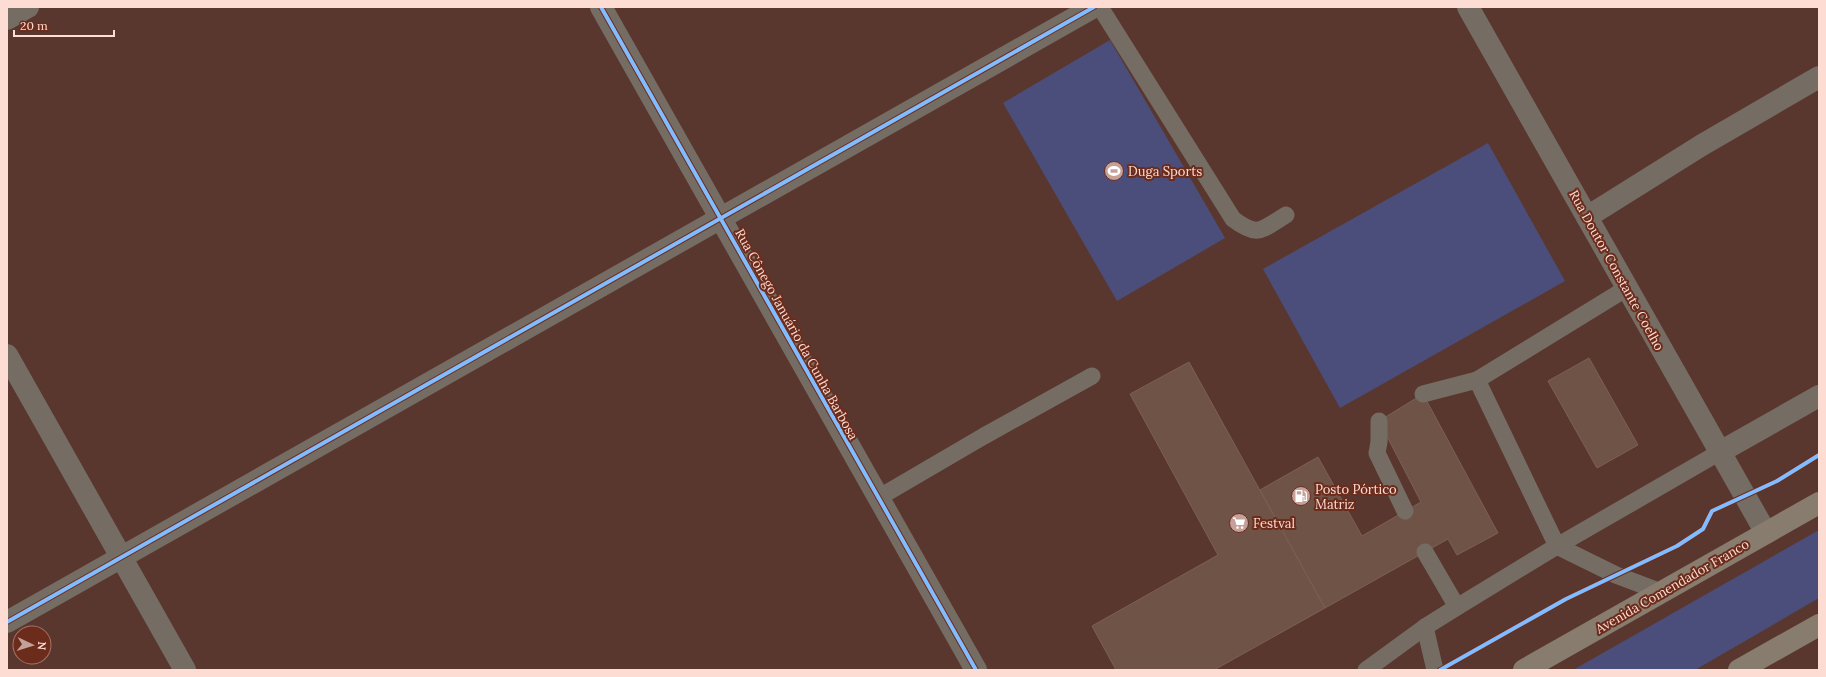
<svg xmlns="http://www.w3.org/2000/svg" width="1826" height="677" font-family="Lora,serif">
<rect width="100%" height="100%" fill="#5a372e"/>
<g fill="#4b4e7b">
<polygon points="1110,40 1225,238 1117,301 1003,103"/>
<polygon points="1488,143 1565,281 1340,408 1263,269"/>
<polygon points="1819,530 1819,598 1695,670 1573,670"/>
</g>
<g fill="#705347" stroke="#7c6053">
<polygon points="1589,358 1638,445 1597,468 1548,381"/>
<polygon points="1189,362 1325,608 1214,670 1116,670 1092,626 1218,555 1130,394"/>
<polygon points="1423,394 1498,533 1457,555 1448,539 1325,608 1260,490 1318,457 1362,536 1421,502 1379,421"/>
</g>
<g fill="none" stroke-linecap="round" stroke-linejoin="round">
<g stroke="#756d64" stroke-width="17">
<path d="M1100 7 1233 219C1258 238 1261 230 1286 215"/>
<polyline points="1627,288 1477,380 1557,546 1616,575 1661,592"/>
<polyline points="1423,394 1477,380"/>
<polyline points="1379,421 1379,442 1377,453 1405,511"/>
<polyline points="878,498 984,436 1092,376"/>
<polyline points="1425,552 1457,607"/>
<polyline points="1425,627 1435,670"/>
<polyline points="1366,670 1425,627 1457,607 1557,546 1720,452"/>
</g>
<g stroke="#756d64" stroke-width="22">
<polyline points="601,7 976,670"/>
<polyline points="1468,7 1766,533"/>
<polyline points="7,19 28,7"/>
<polyline points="1587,217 1702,145 1819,77"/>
<polyline points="7,355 185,670"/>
<polyline points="1720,452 1819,396"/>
<polyline points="7,622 1094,7"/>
</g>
<g stroke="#877c6e" stroke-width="22">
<polyline points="1524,670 1819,503"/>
<polyline points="1739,670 1819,625"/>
</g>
<g stroke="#6c2c1c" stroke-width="6">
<g id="cycleway">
<polyline points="601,7 976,670"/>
<polyline points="7,622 1094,7"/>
<polyline points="1440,670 1566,599 1677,546 1703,529 1712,511 1777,481 1819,455"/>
</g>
</g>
<use href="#cycleway" stroke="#80bcff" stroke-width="4"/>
</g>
<defs>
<g id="stadium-disc" transform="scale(1)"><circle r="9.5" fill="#c4a29a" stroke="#6c2c1c"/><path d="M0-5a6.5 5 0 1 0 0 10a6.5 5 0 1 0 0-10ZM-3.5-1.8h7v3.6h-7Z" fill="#fff"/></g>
<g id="fuel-disc" transform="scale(1)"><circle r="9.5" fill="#c4a29a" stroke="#6c2c1c"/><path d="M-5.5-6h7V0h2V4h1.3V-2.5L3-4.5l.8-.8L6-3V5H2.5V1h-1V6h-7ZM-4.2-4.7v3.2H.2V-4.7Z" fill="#fff"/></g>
<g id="supermarket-disc" transform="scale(1)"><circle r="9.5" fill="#c4a29a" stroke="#6c2c1c"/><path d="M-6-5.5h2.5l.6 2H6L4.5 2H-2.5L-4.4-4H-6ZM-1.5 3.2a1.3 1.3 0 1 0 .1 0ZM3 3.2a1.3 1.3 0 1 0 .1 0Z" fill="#fff"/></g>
</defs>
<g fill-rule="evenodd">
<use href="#stadium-disc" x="1114" y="171"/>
<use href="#fuel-disc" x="1301" y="496"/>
<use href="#supermarket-disc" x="1239" y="523"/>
</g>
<g text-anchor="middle" stroke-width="4" stroke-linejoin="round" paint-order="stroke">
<g font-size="13" fill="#fddcd4" stroke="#6c2c1c" text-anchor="start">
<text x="1128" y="176">Duga Sports</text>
<text x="1315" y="494">Posto Pórtico<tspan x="1315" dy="15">Matriz</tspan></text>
<text x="1253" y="528">Festval</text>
</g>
<g font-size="13" fill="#fddcd4" stroke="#6c2c1c">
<text transform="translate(1617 270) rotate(61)" y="5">Rua Doutor Constante Coelho</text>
<text transform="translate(797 334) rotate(61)" y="5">Rua Cônego Januário da Cunha Barbosa</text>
<text transform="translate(1672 586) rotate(-30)" y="5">Avenida Comendador Franco</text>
</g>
</g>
<rect width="1826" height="677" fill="none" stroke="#fddcd4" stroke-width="16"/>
<g transform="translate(32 645) rotate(94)"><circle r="19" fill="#6c2c1c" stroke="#a67266"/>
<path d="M0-3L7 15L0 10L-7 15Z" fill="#c4a29a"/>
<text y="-6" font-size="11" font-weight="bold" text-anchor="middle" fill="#fddcd4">N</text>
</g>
<path d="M14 30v6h100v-6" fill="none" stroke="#fddcd4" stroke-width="2"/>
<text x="20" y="30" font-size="12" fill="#fddcd4" stroke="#6c2c1c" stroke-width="3" paint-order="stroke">20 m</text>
</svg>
